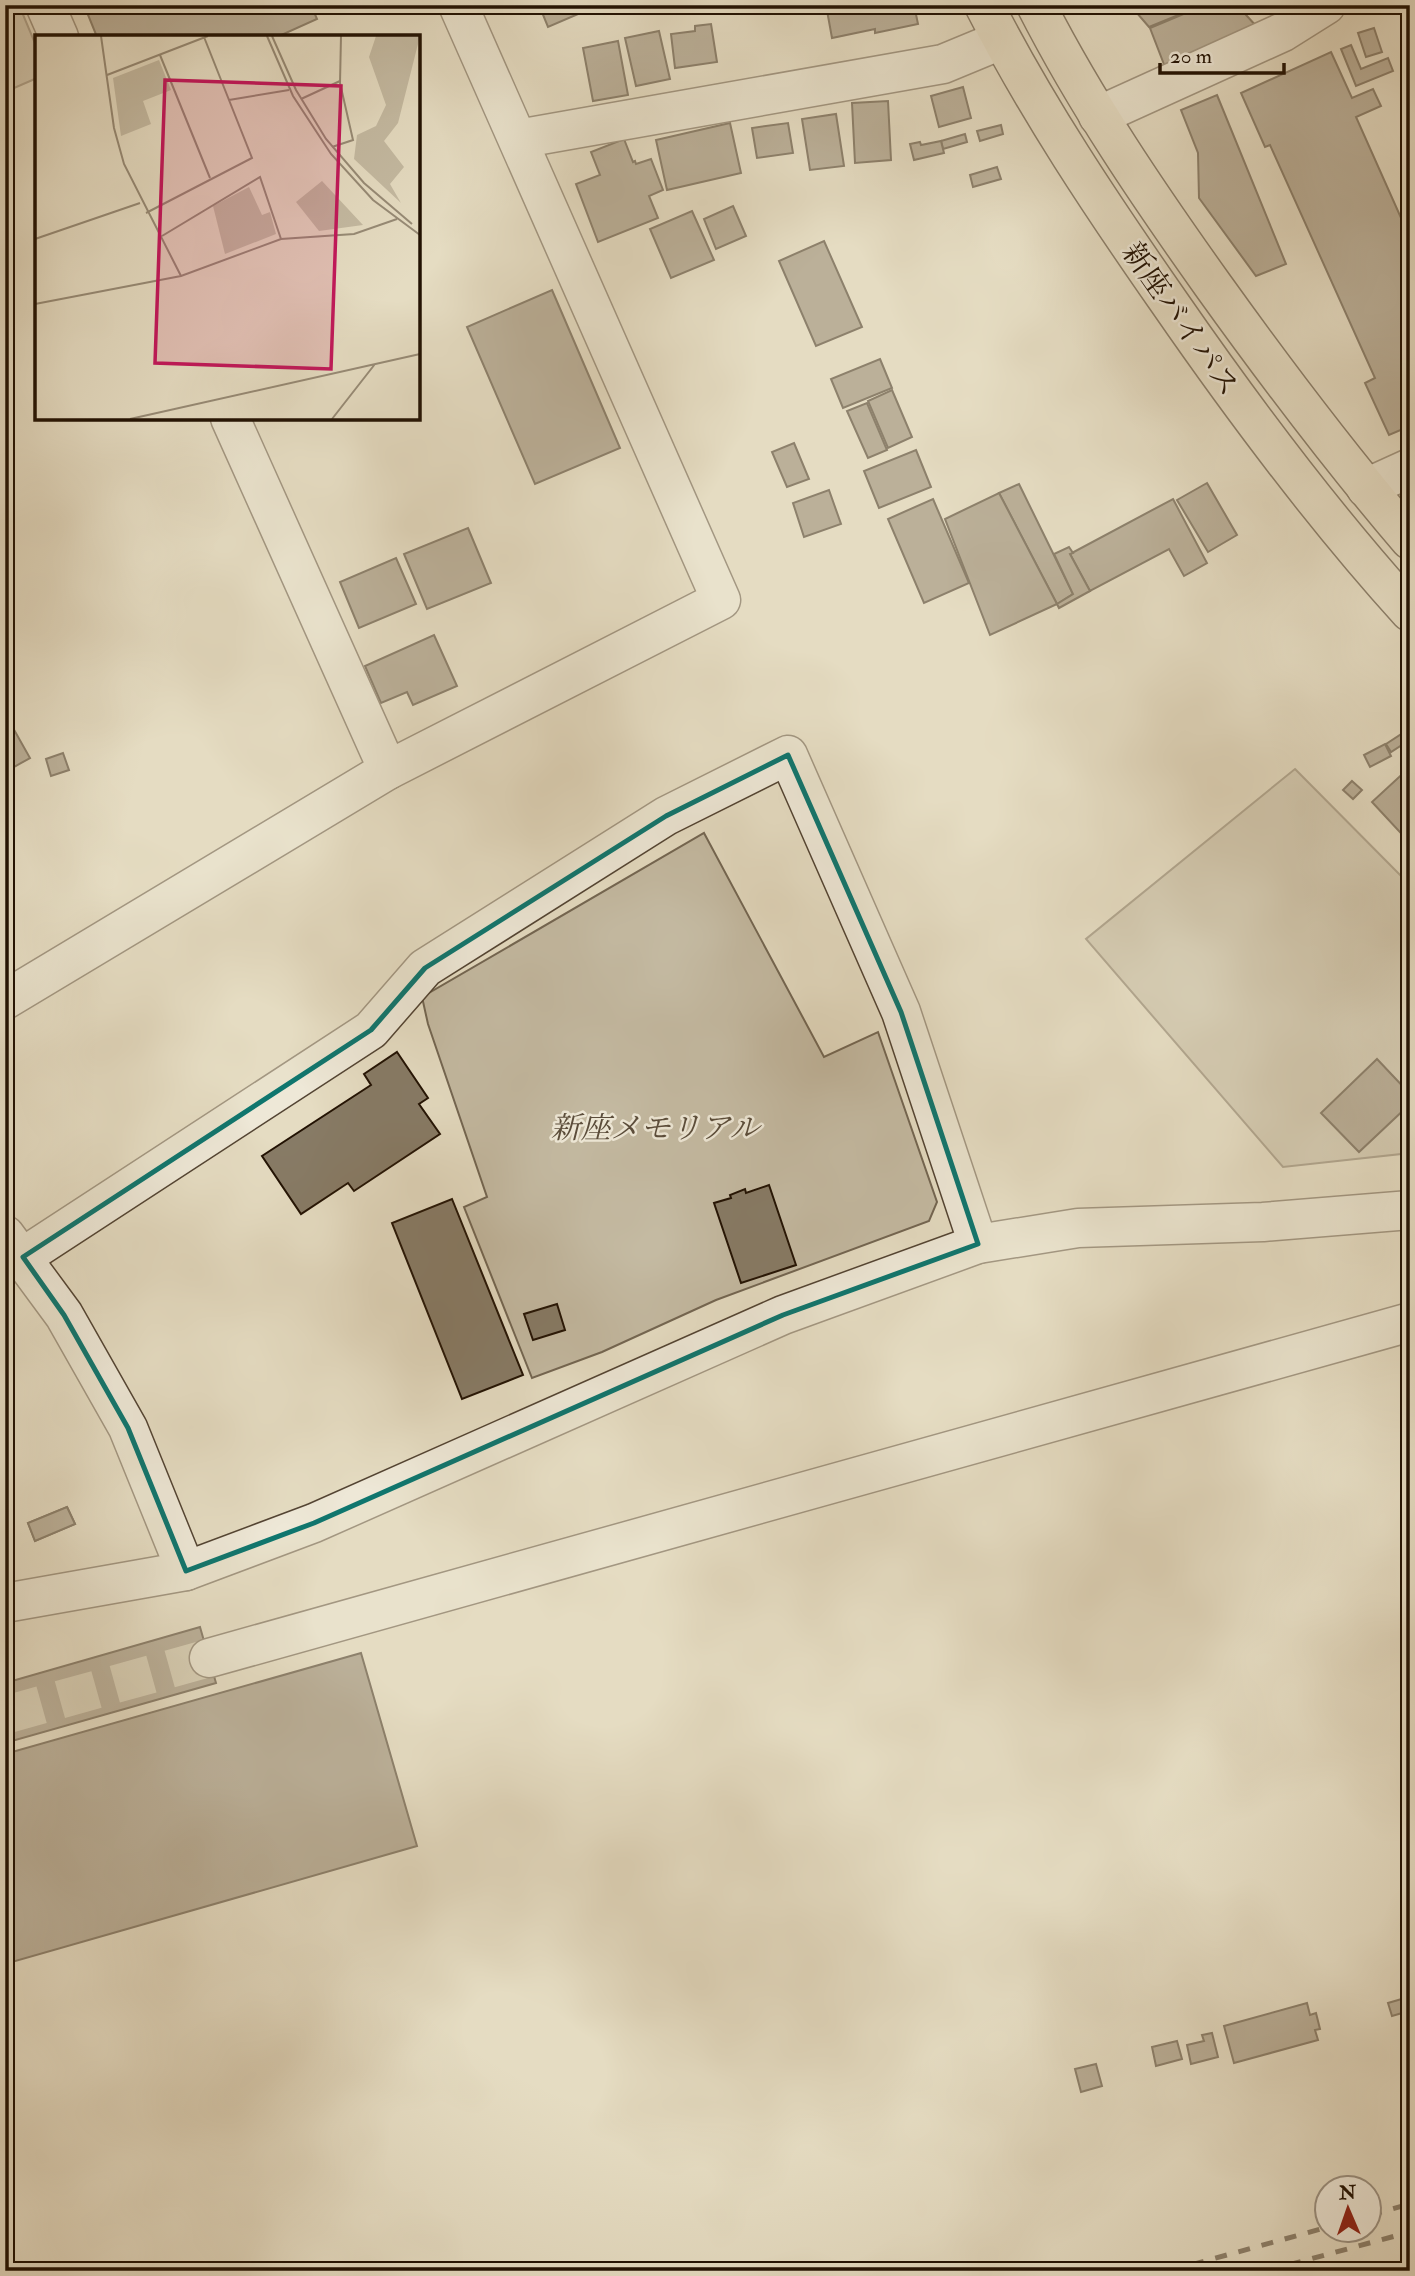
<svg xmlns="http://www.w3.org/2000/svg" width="1415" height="2276" font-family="'IM FELL Double Pica','Noto Serif JP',serif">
<rect width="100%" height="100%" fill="#e5dcc2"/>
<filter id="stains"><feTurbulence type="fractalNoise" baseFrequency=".00286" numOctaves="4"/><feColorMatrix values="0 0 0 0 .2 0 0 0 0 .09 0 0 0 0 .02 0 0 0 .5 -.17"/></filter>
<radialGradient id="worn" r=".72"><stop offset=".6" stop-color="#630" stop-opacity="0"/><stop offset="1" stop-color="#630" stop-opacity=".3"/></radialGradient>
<g fill="#c4baa2" stroke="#736652" stroke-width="2">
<polygon points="5,5 19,5 37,48 37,78 5,92"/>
<polygon points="1295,769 1410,885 1410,1153 1283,1167 1086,939"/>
<polygon points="704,833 824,1057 878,1032 937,1202 929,1221 716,1300 602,1352 532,1378 464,1207 487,1197 428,1024 422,997"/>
</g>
<g fill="#877b66" stroke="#221203" stroke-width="2">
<polygon points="84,5 311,5 317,19 277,37 97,37"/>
<polygon points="539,5 599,5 548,27"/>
<polygon points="826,5 914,5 918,24 875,33 875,29 832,38"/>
<polygon points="1130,5 1203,5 1149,27"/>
<polygon points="1205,5 1237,5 1257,27 1165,67 1150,28"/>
<polygon points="711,24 717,62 675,68 671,34 695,31 695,26"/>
<polygon points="1374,28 1382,52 1366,57 1358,33"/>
<polygon points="659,31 670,79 636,86 625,38"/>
<polygon points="618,41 628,95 593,101 583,48"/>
<polygon points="1351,45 1361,69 1388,58 1393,71 1356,86 1341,49"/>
<polygon points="1331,52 1352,98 1373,89 1381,106 1356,117 1410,238 1410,426 1389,435 1365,383 1375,378 1270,145 1265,147 1241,93"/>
<polygon points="963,87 971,118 939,127 931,96"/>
<polygon points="1217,95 1286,264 1256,276 1199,198 1198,153 1181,110"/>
<polygon points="888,101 891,160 855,163 852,103"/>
<polygon points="836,114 844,166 810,170 802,119"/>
<polygon points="730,123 741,173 667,190 656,140"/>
<polygon points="788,123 793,153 757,158 752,128"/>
<polygon points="1001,125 1003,134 980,141 977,131"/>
<polygon points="965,134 967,142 943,149 941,141"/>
<polygon points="624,139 633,162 635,161 636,164 651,159 663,190 649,196 658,218 598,242 576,184 600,175 591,152"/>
<polygon points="941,141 944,153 914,160 910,144 920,142 921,145"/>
<polygon points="997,167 1001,179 973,187 970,175"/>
<polygon points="733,206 746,236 716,249 704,219"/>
<polygon points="692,211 714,260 671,278 650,229"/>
<polygon points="824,241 862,327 816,346 779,261"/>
<polygon points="552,290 620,448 535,484 467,327"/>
<polygon points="880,359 892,388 843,408 831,379"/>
<polygon points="892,390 912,437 888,448 868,401"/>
<polygon points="867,403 887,450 868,458 847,411"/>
<polygon points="794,443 809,479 787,487 772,452"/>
<polygon points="916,450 931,487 879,508 864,471"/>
<polygon points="1207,483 1237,535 1208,552 1177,500"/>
<polygon points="1019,484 1073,594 1057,604 999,493"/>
<polygon points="829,490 841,524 804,537 793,503"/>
<polygon points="999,493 1057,604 990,635 945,519"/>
<polygon points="933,499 969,583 924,603 888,519"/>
<polygon points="1173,499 1207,563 1184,576 1169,549 1090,591 1070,554"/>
<polygon points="468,528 491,583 427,609 404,554"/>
<polygon points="1069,547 1073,553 1070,554 1090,591 1059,608 1057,604 1073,594 1054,554"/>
<polygon points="396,558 416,604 359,628 340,582"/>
<polygon points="434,635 457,686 413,705 407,692 381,703 365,666"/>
<polygon points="8,719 30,758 5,772 5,720"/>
<polygon points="1403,733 1408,741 1391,752 1386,744"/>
<polygon points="1385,744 1391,756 1370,767 1364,755"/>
<polygon points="63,753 69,770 51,776 46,759"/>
<polygon points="1410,767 1410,843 1372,802"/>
<polygon points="1352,781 1362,790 1353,799 1343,790"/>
<polygon points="397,1052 428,1098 419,1104 440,1134 354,1191 348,1183 301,1214 262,1156 371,1085 364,1074"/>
<polygon points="1377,1059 1410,1094 1410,1104 1359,1152 1321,1113"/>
<polygon points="769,1185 796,1265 741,1283 714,1203 731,1198 730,1195 745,1189 746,1193"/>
<polygon points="452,1199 523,1375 462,1399 392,1223"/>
<polygon points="557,1304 565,1330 533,1340 524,1314"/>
<polygon points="67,1507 75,1524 35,1541 28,1523"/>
<polygon points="67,1507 75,1524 35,1541 28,1523"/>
<polygon points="200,1627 216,1683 5,1743 5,1683"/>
<polygon points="361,1653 417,1846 5,1964 5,1754"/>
<polygon points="1405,1998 1409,2011 1392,2016 1388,2003"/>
<polygon points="1307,2003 1310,2015 1316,2013 1320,2029 1315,2030 1318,2040 1234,2063 1224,2026"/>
<polygon points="1212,2033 1218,2057 1191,2064 1187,2045 1204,2041 1202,2035"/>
<polygon points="1177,2041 1182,2059 1156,2066 1152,2047"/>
<polygon points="1096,2064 1102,2086 1081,2092 1075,2069"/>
</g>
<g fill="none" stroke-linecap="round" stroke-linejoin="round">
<polyline stroke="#c8bea5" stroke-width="38" stroke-dasharray="38 19" stroke-linecap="butt" points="5,1715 209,1658"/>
<g stroke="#534433" stroke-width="41">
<g id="minor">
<polyline points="45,5 59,37"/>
<polyline points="1098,116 1283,32 1326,5"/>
<polyline points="518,139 943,64 1001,40"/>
<polyline points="230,418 388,770"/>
<polyline points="1366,488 1410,468"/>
<polyline points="5,1000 388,770 721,600 458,5"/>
<polyline points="5,1235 64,1315 128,1428 186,1571"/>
<polyline points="23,1257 371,1030 425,968 666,816 788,755 901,1012 978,1244"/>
<polyline points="5,1603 186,1571 314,1523 783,1315 978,1244 1078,1228 1263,1222 1410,1210"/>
<polyline points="209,1658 1410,1322"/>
</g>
</g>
<g stroke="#221203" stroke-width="41">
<g id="highway">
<path d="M984 5C1037 109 1102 206 1169 302 1243 409 1322 515 1410 612"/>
<path d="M1036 5C1086 103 1148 194 1212 284 1275 372 1340 458 1410 540"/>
</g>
</g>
<use href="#minor" stroke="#eee8d7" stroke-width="38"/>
<use href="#highway" stroke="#e5dcc2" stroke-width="38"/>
<g stroke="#221203" stroke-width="5" stroke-dasharray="12 12" stroke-linecap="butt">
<polyline points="1370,2215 1410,2204"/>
<polyline points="1169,2271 1328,2227"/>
<polyline points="1266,2271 1410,2232"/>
</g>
</g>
<path d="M0 0H1415V2276H0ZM788 755 901 1012 978 1244 783 1315 314 1523 186 1571 128 1428 64 1315 23 1257 371 1030 425 968 666 816Z" fill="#e5dcc2" fill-opacity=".55" fill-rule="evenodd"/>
<path fill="none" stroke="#0f766e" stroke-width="5" stroke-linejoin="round" d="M788 755 901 1012 978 1244 783 1315 314 1523 186 1571 128 1428 64 1315 23 1257 371 1030 425 968 666 816Z"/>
<g text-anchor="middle" stroke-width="5" stroke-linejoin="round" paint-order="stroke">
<g font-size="30" fill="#221203" stroke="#eee8d7">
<text transform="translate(1181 319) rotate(55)" y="10">新座バイパス</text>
</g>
<g font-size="30" font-style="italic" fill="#5b4d3b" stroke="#eee8d7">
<text x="655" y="1138">新座メモリアル</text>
</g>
</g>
<g transform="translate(35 35)">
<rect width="385" height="385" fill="#e5dcc2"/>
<path d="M341 1H385L363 88 349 106 369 132 355 149 366 168 319 124 322 100 341 91 351 70 334 22ZM124 25 136 55 108 66 116 89 86 101 78 43ZM287 146 328 190 284 196 261 167ZM214 152 227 180 235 177 241 199 190 219 178 171Z" fill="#c4baa2"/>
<path fill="none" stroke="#978b76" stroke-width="2" d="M66 1 79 93 89 129 146 241M232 1 258 61 296 119 338 165 385 200M237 1 261 55 291 104 329 148 377 189M125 20 175 143M72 40 173 1M266 64 305 46M194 65 254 55M297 112 318 105 305 48 306 1M111 178 217 123 169 2M127 201 225 142 246 204M0 204 105 168M0 269 146 241 246 204 319 199 362 184M95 384 385 319M297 384 340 329"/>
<path fill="#c2185b" fill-opacity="0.15" stroke="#c2185b" stroke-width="3.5" d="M130 45 306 51 296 334 120 328Z"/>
<rect width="385" height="385" fill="none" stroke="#221203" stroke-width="3.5"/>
</g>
<rect width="1415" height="2276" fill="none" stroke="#e5dcc2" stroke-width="28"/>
<rect x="7" y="7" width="1401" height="2262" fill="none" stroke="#221203" stroke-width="3.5"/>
<rect x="14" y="14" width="1387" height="2248" fill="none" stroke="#221203" stroke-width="2"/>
<g transform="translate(1348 2209) rotate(358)"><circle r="33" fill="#eee8d7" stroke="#9c9282" stroke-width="2"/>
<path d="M0-5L12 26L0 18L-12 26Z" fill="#8f2418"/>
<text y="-10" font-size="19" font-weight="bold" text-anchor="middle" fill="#221203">N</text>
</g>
<path d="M1160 63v10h124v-10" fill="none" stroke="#221203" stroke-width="3.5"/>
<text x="1170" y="63" font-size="21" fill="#221203" stroke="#eee8d7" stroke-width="5" paint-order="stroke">20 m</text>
<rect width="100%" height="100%" filter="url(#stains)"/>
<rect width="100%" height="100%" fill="url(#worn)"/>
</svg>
